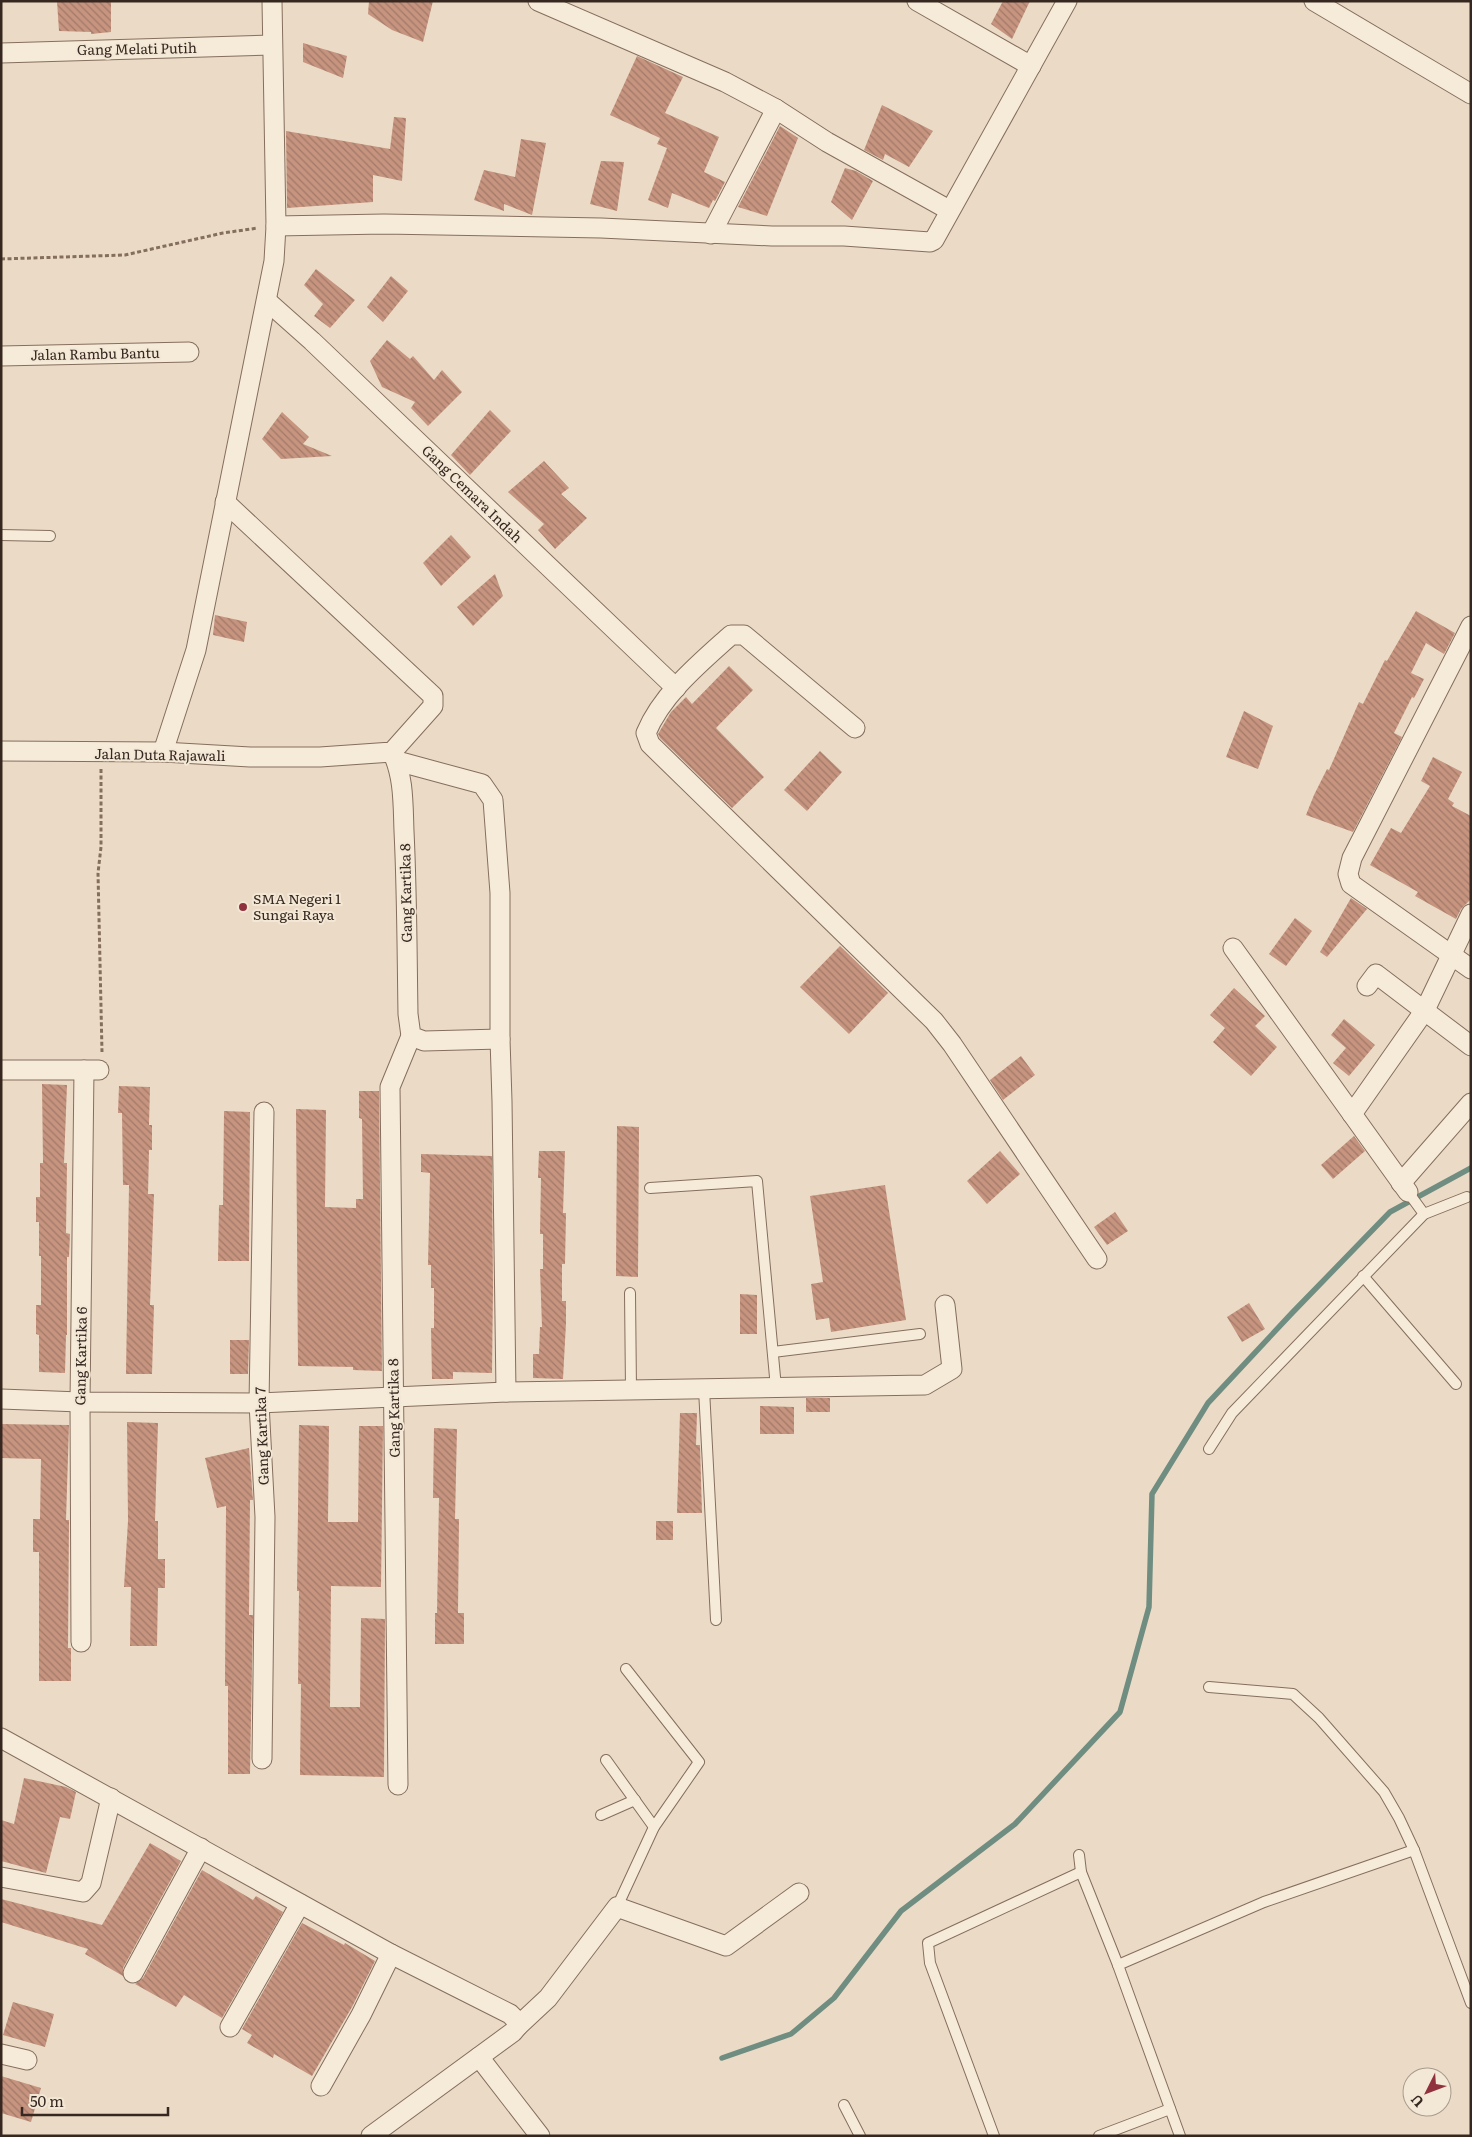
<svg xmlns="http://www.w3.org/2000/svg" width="1472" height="2137" font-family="Literata,serif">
<defs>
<pattern id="building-back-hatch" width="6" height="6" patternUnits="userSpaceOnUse" patternTransform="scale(1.25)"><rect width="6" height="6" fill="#c6947f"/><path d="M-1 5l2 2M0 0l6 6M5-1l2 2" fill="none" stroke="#a27968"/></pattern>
</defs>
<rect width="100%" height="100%" fill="#ebdbc6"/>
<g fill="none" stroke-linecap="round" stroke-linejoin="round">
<polyline stroke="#6f8d81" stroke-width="5.5" points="722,2058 791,2034 834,1998 901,1911 1015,1824 1120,1712 1149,1607 1152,1494 1208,1403 1292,1313 1390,1212 1471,1168"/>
</g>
<g fill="url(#building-back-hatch)">
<polygon points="57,1 111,1 111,32 91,34 91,32 59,31"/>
<polygon points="369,1 433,1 423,42 392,30 368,14"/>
<polygon points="1003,1 1030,1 1012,39 991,24"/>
<polygon points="303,43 347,56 343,78 303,62"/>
<polygon points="637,56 683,77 665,113 719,137 704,172 725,182 715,201 713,200 709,208 672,193 668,208 648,200 667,148 657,144 660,138 610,115"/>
<polygon points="882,105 933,131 909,167 885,154 883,160 864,150"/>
<polygon points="394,117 406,118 402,181 373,175 373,202 287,208 286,131 390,149"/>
<polygon points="780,126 798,138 767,216 738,207"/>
<polygon points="521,139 546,143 532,215 504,204 504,211 474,200 484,170 515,177"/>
<polygon points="601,161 624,162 617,211 590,204"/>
<polygon points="845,168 856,171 873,181 852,220 831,202"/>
<polygon points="316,269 355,300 330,328 314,316 323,304 304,285"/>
<polygon points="391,276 408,291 383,322 367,307"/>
<polygon points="387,340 410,359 413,356 434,380 442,370 462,392 428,426 411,408 415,402 382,387 370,361"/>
<polygon points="490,410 511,431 470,475 451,455"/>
<polygon points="282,412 309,437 303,444 332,456 281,459 262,439"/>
<polygon points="544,461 569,488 561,494 587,518 555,549 538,530 544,524 508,492"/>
<polygon points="451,535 471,557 441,586 423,563"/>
<polygon points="495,574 503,596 473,626 457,607"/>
<polygon points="1416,611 1455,633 1444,654 1426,643 1411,673 1424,679 1414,698 1412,697 1394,733 1402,737 1353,832 1306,815 1314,795 1327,769 1329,770 1359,702 1363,704 1385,660 1387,661"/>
<polygon points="215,615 247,622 244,642 213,635"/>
<polygon points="729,666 753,690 716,728 764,777 732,808 660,738 658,734 671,712 686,697 692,704"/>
<polygon points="1244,711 1273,726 1258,769 1226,757"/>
<polygon points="820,751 842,772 807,811 784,790"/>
<polygon points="1433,757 1462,772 1448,799 1454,803 1452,806 1471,816 1471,899 1461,909 1456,919 1415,896 1418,892 1370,865 1391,828 1401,833 1430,786 1421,781"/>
<polygon points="1351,898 1367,909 1327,957 1320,952"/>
<polygon points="1295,918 1312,931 1286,966 1269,954"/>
<polygon points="840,946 888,993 849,1034 800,987"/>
<polygon points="1234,988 1265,1016 1255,1026 1277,1047 1251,1076 1213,1042 1225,1028 1210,1015"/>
<polygon points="1344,1019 1375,1045 1349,1076 1333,1063 1346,1048 1331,1035"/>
<polygon points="1021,1056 1035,1075 1003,1100 990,1080"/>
<polygon points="42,1084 67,1085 64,1163 67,1163 66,1233 70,1234 69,1257 67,1257 67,1335 66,1335 65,1373 39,1372 39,1335 36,1334 36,1305 41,1305 41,1256 39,1256 39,1222 36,1222 36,1197 40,1197 40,1163 43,1163"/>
<polygon points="119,1086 150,1087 149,1125 152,1125 152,1150 149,1150 148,1194 154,1194 150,1305 154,1305 152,1374 126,1374 129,1185 123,1185 122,1113 118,1113"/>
<polygon points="359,1091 379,1091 382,1371 353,1370 353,1367 298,1366 296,1109 326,1110 325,1207 356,1208 356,1199 363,1199 362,1119 359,1118"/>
<polygon points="224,1111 250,1112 249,1261 218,1261 219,1205 223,1205"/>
<polygon points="617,1126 639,1127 638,1277 616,1276"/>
<polygon points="1354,1136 1365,1151 1333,1179 1321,1165"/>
<polygon points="539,1151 565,1151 563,1213 566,1213 565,1264 562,1264 562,1301 566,1301 566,1323 563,1379 533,1378 533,1354 539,1354 540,1327 542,1327 540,1269 543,1269 543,1234 540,1234 541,1178 538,1178"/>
<polygon points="1000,1151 1020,1174 987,1204 967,1181"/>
<polygon points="421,1154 492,1156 493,1288 492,1373 453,1372 453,1379 432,1379 431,1328 434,1328 434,1288 431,1288 431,1265 428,1265 430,1173 421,1172"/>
<polygon points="885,1185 906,1320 831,1332 829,1318 816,1320 811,1284 823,1282 810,1196"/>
<polygon points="1115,1212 1128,1231 1107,1245 1094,1227"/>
<polygon points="740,1294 757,1295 757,1334 740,1334"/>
<polygon points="1249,1303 1265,1329 1242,1342 1227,1317"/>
<polygon points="230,1340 249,1340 248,1374 230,1374"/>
<rect x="806" y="1398" width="24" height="14"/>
<polygon points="760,1406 794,1407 794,1434 760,1434"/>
<polygon points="680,1413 697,1413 696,1445 700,1445 702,1513 677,1513"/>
<polygon points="127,1422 158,1423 155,1521 158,1521 158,1559 165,1559 165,1588 158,1588 157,1646 130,1646 131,1587 124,1587 128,1521"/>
<polygon points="1,1424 69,1425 66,1520 69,1520 68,1648 71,1648 71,1681 39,1681 39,1552 33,1552 33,1519 40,1519 41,1459 1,1458"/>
<polygon points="299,1425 329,1426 328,1522 358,1522 359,1426 383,1426 381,1587 331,1586 330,1707 360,1707 361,1618 385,1619 384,1777 300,1775 301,1684 298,1684 299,1591 297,1591"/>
<polygon points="434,1428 457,1429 455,1519 459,1519 458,1613 464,1613 464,1644 435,1644 435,1613 437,1613 439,1498 433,1498"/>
<polygon points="249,1448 253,1500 250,1500 249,1615 253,1615 250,1774 228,1774 228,1686 225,1686 226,1506 217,1508 205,1458"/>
<rect x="656" y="1521" width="17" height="19"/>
<polygon points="24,1778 66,1787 76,1792 70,1819 60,1817 46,1873 1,1861 1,1820 14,1824"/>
<polygon points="150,1843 181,1861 123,1968 123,1976 85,1954 88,1949 1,1922 1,1899 102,1925"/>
<polygon points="202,1870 253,1900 256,1896 283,1912 222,2018 184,1995 176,2007 135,1984 143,1978"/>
<polygon points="302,1923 344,1945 345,1943 375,1961 352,2007 312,2076 274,2054 273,2058 247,2043 252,2035 242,2029"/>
<polygon points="13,2002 54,2014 45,2047 3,2035"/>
<polygon points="1,2076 41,2088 31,2122 1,2113"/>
</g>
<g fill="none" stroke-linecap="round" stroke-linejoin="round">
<g stroke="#856e5d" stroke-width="12">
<g id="lane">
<polyline points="1,535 50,536"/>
<polyline points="650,1188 757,1181 776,1388"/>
<polyline points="1408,1192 1424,1214"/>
<polyline points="1363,1276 1456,1384"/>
<polyline points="630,1293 631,1390"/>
<polyline points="773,1352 920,1334"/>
<polyline points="704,1389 716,1620"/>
<polyline points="1209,1449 1232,1413 1424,1214 1467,1197"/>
<polyline points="1209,1687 1293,1694 1319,1718 1384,1792 1399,1818 1414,1850 1471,2003"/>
<polyline points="606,1760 654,1827"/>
<polyline points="601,1815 635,1800"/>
<polyline points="1079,1855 1081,1872 1118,1965 1180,2136"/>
<polyline points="617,1907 654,1827 699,1762 626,1669"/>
<polyline points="1118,1965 1264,1902 1414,1850"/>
<polyline points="844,2105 860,2136"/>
<polyline points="994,2136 930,1963 928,1943 1081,1872"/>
<polyline points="1099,2136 1170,2109"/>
</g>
</g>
<g stroke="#856e5d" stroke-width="21">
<g id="street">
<polyline points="538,1 725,82 776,109 827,142 949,210"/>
<polyline points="917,1 1031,66"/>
<polyline points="1314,1 1471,94"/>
<polyline points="1,53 272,45"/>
<polyline points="276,226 384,224 601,228 772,236 844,236 930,242 934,240 1067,1"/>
<polyline points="711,234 776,109"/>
<polyline points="267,301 312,341 676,688"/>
<polyline points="1,356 189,352"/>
<polyline points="1471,626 1352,858 1348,874 1351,884 1471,969"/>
<path d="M855 728 744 635H731C701 662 662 694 646 733L650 744 934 1021 952 1044 1097 1259"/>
<polyline points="1,751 163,752 250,757 320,757 392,752 433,706 433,696 225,502"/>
<polyline points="163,752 196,650 274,261 276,226 272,1"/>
<path d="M392 752C404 776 403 805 404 831 407 892 407 953 408 1014L411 1036 424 1041 500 1039"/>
<polyline points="1233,948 1408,1192"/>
<polyline points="1367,986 1376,974 1471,1046"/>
<polyline points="1,1070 99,1070"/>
<polyline points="1352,1114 1425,1010 1471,914"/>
<polyline points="1401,1183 1471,1103"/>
<polyline points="506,1392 925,1385 952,1369 945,1305"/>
<polyline points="1,1399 80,1402 259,1403 506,1392 502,1101 500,1039 500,893 493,800 482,784 397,761"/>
<polyline points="81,1642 80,1402 84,1070"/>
<polyline points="1,1738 391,1954 510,2014 517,2021 518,2026 513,2032 371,2136"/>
<polyline points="262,1759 265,1517 259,1403 264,1112"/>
<polyline points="398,1785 390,1087 411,1036"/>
<polyline points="1,1877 83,1892 91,1883 111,1798"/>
<polyline points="133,1973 201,1848"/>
<polyline points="518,2026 548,1998 617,1907 726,1946 799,1893"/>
<polyline points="230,2027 300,1904"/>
<polyline points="1,2054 27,2060"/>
<polyline points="479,2057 540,2136"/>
<polyline points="321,2086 361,2015 391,1954"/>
</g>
</g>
<g stroke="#856e5d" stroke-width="3" stroke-dasharray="4 2.5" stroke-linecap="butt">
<polyline points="1,259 125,255 223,233 258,228"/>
<polyline points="101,769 101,847 98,873 102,1052"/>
</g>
<use href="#lane" stroke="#f6ead9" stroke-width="10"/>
<use href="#street" stroke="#f6ead9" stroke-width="19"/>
</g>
<circle fill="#8f323e" stroke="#f3e7d5" stroke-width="2" cx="243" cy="907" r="5"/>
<g text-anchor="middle" stroke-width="4" stroke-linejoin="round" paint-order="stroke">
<g font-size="14" fill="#362820" stroke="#f3e7d5">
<text transform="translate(137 49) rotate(-1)" y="5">Gang Melati Putih</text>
<text transform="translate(95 354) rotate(-1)" y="5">Jalan Rambu Bantu</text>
<text transform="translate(472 494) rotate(44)" y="5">Gang Cemara Indah</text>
<text transform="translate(160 755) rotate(1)" y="5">Jalan Duta Rajawali</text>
<text transform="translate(406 893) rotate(-91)" y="5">Gang Kartika 8</text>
<text transform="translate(81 1356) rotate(-89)" y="5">Gang Kartika 6</text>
<text transform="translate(394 1408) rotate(-91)" y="5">Gang Kartika 8</text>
<text transform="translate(262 1436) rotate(-92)" y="5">Gang Kartika 7</text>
</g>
<g font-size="14" fill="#362820" stroke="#f3e7d5" text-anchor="start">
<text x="253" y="904">SMA Negeri 1<tspan x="253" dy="16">Sungai Raya</tspan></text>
</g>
</g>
<rect width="1472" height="2137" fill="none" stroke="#362820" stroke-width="5"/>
<g transform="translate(1427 2092) rotate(228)"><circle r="24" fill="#f3e7d5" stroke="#a79b8d"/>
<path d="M0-4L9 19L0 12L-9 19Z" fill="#8f323e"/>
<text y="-8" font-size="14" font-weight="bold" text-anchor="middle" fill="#362820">U</text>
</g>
<path d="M22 2107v8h146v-8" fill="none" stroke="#362820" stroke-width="2.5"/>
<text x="30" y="2107" font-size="15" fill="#362820" stroke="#f3e7d5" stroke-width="4" paint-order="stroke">50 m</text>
</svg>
